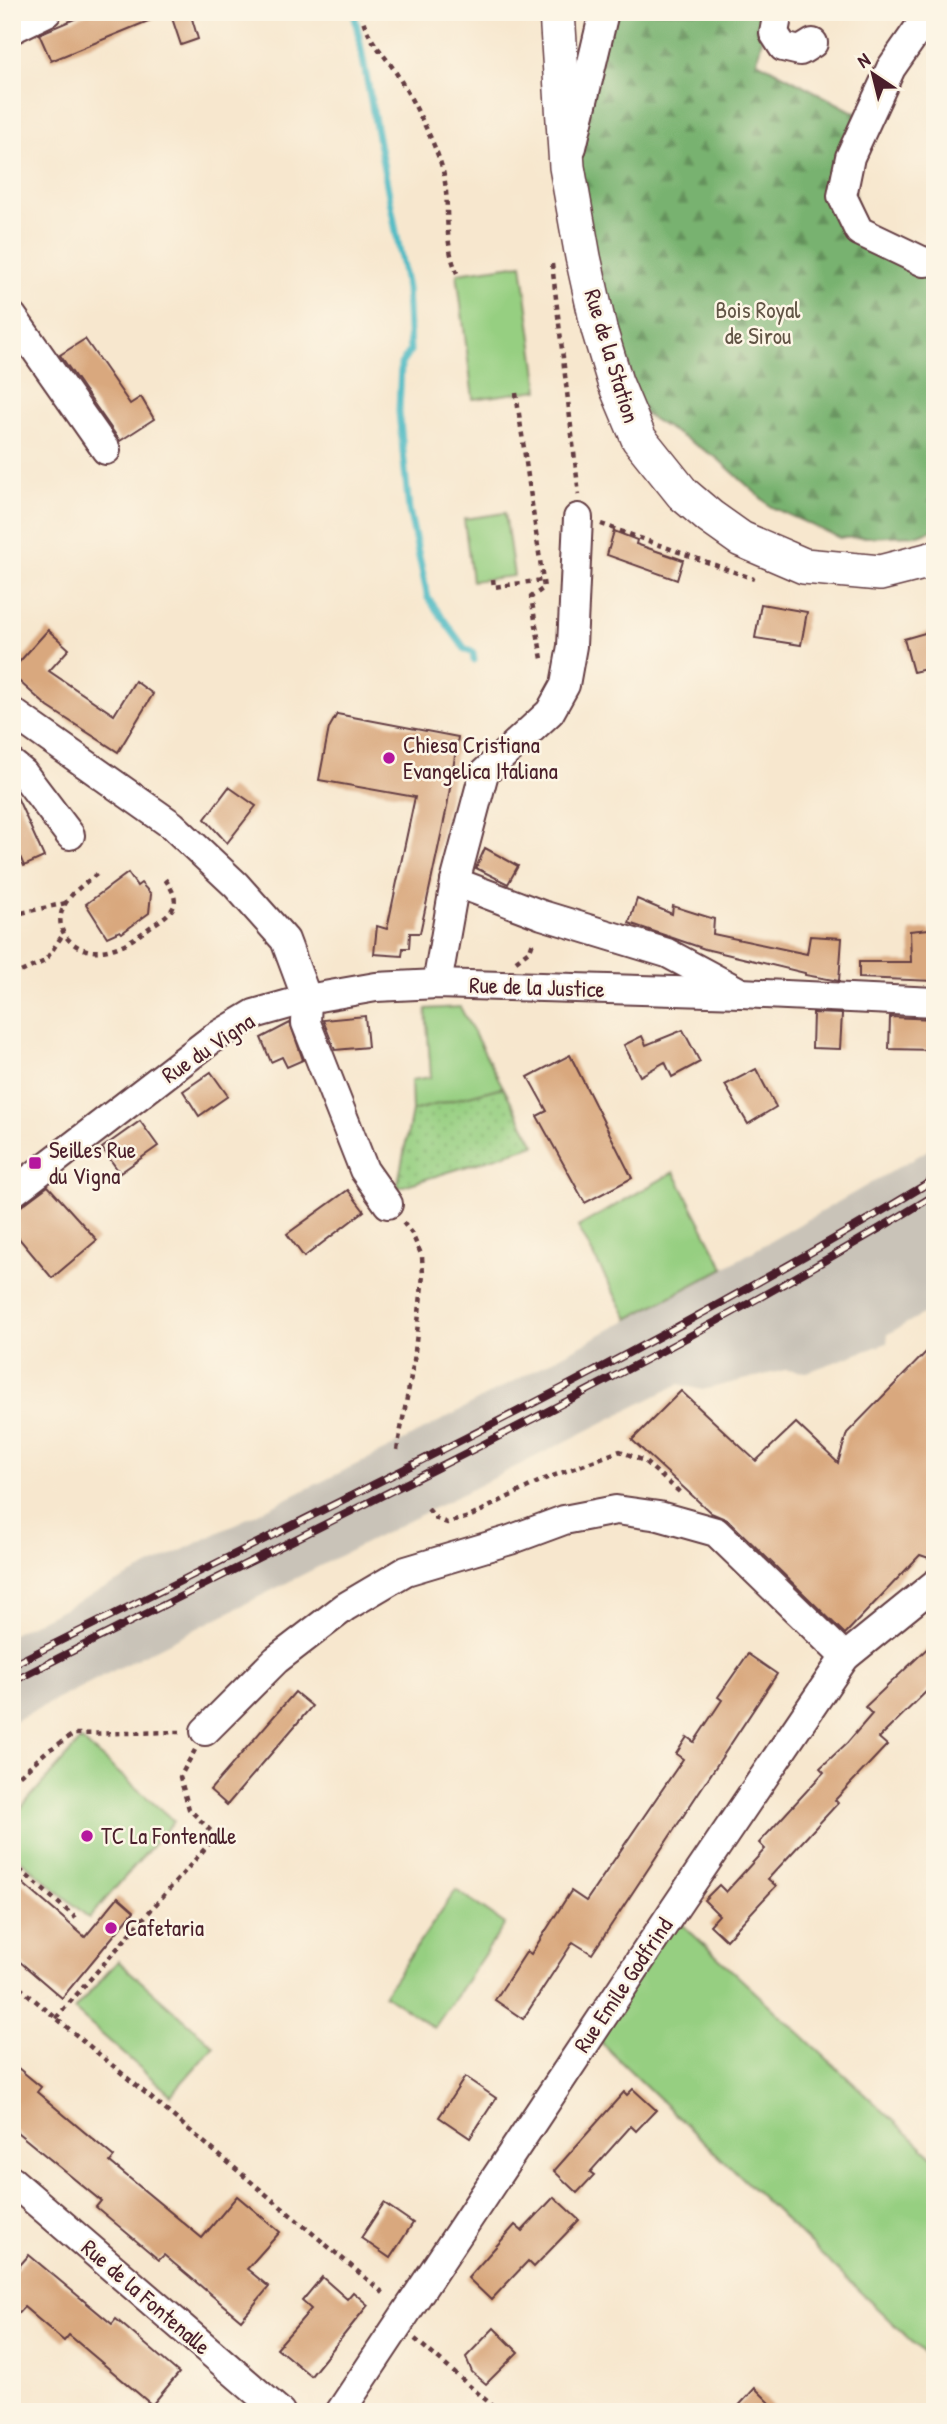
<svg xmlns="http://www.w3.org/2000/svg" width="947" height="2424" font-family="'Patrick Hand',sans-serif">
<defs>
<pattern id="forest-firs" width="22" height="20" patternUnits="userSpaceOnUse" patternTransform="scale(1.75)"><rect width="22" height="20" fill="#78b26f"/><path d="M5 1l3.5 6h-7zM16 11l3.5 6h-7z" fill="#64905b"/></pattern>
<pattern id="garden-dots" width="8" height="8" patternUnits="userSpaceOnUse" patternTransform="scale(1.75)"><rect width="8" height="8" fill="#96cf81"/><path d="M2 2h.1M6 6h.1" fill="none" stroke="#83b170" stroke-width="1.8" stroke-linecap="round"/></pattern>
</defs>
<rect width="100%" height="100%" fill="#fcf5e5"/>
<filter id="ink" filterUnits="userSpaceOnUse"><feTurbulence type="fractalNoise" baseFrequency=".0143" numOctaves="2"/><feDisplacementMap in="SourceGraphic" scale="14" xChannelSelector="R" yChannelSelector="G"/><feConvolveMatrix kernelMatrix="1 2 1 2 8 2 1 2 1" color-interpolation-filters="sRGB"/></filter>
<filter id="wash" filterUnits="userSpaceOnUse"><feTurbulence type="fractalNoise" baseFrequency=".00686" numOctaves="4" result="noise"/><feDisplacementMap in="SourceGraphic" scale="28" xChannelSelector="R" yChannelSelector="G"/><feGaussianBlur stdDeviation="1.57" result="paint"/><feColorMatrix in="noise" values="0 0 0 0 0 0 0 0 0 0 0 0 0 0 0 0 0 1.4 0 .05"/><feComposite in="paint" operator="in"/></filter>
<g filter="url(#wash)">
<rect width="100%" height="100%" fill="#f7e7ce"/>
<polygon fill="#c9c3b8" points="935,1146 935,1307 888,1334 887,1343 807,1372 785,1370 702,1390 679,1384 12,1722 12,1634 390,1448 724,1268"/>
<g fill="#96cf81" stroke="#707756" stroke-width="2">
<polygon points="522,264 539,390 473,399 457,273"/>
<polygon points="505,513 514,576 472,581 464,519"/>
<polygon points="460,1007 503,1087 412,1111 411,1080 431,1077 426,1009"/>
<polygon points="674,1172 724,1268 628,1319 578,1227"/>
<polygon points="81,1740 174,1821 89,1918 12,1852 12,1818"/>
<polygon points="456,1890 505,1924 434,2028 384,1994"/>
<polygon points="671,1914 935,2159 935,2364 591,2033"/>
<polygon points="118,1961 214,2046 171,2095 74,2010"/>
</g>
<polygon fill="url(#forest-firs)" stroke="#61684d" stroke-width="2" points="604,12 768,12 757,61 867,119 850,157 859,231 935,261 935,529 919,535 840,538 771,507 717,458 643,413 567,167"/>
<polygon fill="url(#garden-dots)" stroke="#707756" stroke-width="2" points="503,1087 535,1145 397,1188 412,1111"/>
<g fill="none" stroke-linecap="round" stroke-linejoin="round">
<polyline stroke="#4bb9c3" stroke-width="7" points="354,12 407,289 410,351 401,364 399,412 409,510 428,598 465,649 473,653 474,660"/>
</g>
<g id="blocks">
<g fill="#d9a87e">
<polygon points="91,12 170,12 51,61 39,34"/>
<polygon points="170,12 190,12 198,39 181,45"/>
<polygon points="85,339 130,404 141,397 154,419 120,441 60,355"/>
<polygon points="614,531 637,540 636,544 683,560 677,580 607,555"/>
<polygon points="761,604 807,612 801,645 755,638"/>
<polygon points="48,630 69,649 49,671 114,715 135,681 153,694 118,752 48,707 12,675 12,670"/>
<polygon points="935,630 935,667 913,672 904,639"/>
<polygon points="337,714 458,737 447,807 420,933 410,933 409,948 403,948 402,956 374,954 377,926 387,929 415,797 319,780 329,728"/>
<polygon points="12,786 44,857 24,866 12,838"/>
<polygon points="229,787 256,806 227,843 205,819"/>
<polygon points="485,848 518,866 508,884 476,868"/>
<polygon points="128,873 137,886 141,883 151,894 149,913 122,933 120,931 107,937 86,904"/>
<polygon points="637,899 672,914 673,906 714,919 713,934 807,954 810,936 842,938 839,981 805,975 805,973 705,949 629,923"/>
<polygon points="929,929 935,941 935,981 859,978 859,962 911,962 910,931"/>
<polygon points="813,1013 842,1014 840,1049 812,1048"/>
<polygon points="365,1016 368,1047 335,1050 323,1020"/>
<polygon points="890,1017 935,1019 935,1050 889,1049"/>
<polygon points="290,1023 303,1060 287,1067 282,1057 271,1062 261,1038"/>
<polygon points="683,1030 700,1062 672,1077 665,1062 640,1076 624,1045 642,1036 646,1045"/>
<polygon points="570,1055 632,1178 585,1203 537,1116 547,1111 528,1077"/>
<polygon points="756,1069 776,1107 748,1124 725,1085"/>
<polygon points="211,1072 228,1096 199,1116 183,1091"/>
<polygon points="140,1121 158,1146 120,1173 102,1148"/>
<polygon points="48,1186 97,1240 52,1278 12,1230 12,1213"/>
<polygon points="348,1190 364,1211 304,1257 287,1234"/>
<polygon points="935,1343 935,1560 920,1555 845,1634 728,1520 711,1513 632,1440 681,1391 756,1461 796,1423 838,1463 847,1433"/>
<polygon points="935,1641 935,1683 879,1738 887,1745 835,1800 838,1803 768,1879 776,1886 726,1940 710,1925 719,1915 704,1900 719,1885 726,1892 765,1849 759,1843 824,1772 820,1768 847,1743 872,1714 865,1707"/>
<polygon points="748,1654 777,1674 592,1954 573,1942 523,2019 495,2000 527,1951 531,1954 571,1891 586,1901 683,1759 676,1754 687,1737 694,1742 722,1700 718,1697"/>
<polygon points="295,1692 312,1706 227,1805 210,1790"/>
<polygon points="12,1874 85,1937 118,1897 134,1911 62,1998 12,1955"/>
<polygon points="12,2063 41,2087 37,2092 114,2157 110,2162 202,2238 237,2196 280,2232 247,2269 269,2287 241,2320 164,2255 159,2260 96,2207 101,2201 12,2128"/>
<polygon points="465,2077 496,2098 470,2138 439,2117"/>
<polygon points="633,2089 656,2110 636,2131 631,2126 590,2172 594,2175 577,2193 554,2171 624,2092 627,2095"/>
<polygon points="554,2197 579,2220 534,2267 528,2261 491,2300 468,2278 515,2225 522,2231"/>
<polygon points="384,2203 413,2223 390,2258 361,2238"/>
<polygon points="29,2255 112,2324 116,2319 179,2373 152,2405 69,2335 64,2341 24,2307 12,2320 12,2274"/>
<polygon points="322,2277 347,2299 353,2292 368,2305 311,2376 277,2348 311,2309 302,2301"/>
<polygon points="494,2328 518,2352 486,2384 472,2372 466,2357"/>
<polygon points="755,2388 779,2412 733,2412"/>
</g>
</g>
</g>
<g filter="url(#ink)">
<use href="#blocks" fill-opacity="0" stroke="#643d43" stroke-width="2"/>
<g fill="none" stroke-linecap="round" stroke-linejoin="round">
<g stroke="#643d43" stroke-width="32">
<g id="minor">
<polyline points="778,12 774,33 783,47 800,51 813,43"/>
<polyline points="930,12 891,68 850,157 842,196 859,231 924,262 935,261"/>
<polyline points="12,29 47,12"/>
<polyline points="572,147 604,12"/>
<polyline points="12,316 106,450"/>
<polyline points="12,712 172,825 236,885 285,940 307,999 306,1023 364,1170 388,1204"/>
<polyline points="12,764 23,773 70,835"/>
<polyline points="455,882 542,915 667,953 736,990"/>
<polyline points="437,984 455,882 484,773 550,712 565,685 572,646 578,518"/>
<polyline points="12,1193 212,1039 254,1014 307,999 376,987 437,984 741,993 935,1002"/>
<polyline points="205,1731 276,1660 345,1607 406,1571 510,1540 564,1520 616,1510 659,1516 716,1532 845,1657"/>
<polyline points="12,2181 280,2412"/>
<polyline points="340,2412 671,1914 845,1657 935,1584"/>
</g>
</g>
<g stroke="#643d43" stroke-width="38">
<polyline id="major" points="557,12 567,167 583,257 599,329 615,382 639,439 683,494 710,517 741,539 804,566 880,573 935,559"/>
</g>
<g stroke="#643d43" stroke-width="4.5" stroke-dasharray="5 5" stroke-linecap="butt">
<path d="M361 12C366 37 379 48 393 68 408 91 440 150 444 176 450 208 443 242 457 273"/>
<polyline points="552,264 579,495"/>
<polyline points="516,393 544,588 531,597 542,659"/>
<polyline points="601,524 754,579"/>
<polyline points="493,579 494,587 542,580"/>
<path d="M97 874C84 884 70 893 63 908 52 933 77 954 101 951 121 949 137 937 153 925 176 910 182 903 165 879"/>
<polyline points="12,915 66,903"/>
<polyline points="516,961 530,950 534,939"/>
<polyline points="12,976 45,961 64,933"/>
<polyline points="397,1450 414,1361 423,1275 422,1256 412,1234 402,1221"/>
<polyline points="428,1509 437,1519 447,1523 469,1517 542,1480 620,1451 644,1461 683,1495"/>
<polyline points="12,1782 46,1752 74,1734 180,1732"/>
<polyline points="12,1863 76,1918"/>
<polyline points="12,1981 387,2296"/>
<polyline points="56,2018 216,1836 189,1809 180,1777 195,1750"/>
<polyline points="415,2339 500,2412"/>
</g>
<use href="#minor" stroke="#fff" stroke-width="28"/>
<use href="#major" stroke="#fff" stroke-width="35"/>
<g stroke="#4a1f2b" stroke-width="8">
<g id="rail">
<path d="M12 1665C323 1509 638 1360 935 1179"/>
<path d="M12 1682C321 1523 638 1377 935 1195"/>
</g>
</g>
<use href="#rail" stroke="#fcf5e5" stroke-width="5" stroke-dasharray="16" stroke-linecap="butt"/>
</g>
</g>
<g fill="#b5179e" stroke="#fcf5e5" stroke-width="2.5">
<circle cx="389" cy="758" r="7"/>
<rect x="28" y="1156" width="14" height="14" rx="3.5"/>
<circle cx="87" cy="1836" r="7"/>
<circle cx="111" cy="1928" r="7"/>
</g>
<g text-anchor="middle" stroke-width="5" stroke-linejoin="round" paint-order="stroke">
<g font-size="23" fill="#615445" stroke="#fcf5e5">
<text x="758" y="318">Bois Royal<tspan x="758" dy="26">de Sirou</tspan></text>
</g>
<g font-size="23" fill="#4a1f2b" stroke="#fcf5e5">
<text transform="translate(612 356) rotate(73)" y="8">Rue de la Station</text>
<text transform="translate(537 987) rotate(2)" y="8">Rue de la Justice</text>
<text transform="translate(208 1048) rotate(-34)" y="8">Rue du Vigna</text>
<text transform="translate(623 1985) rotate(-56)" y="8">Rue Emile Godfrind</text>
<text transform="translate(146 2297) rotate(41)" y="8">Rue de la Fontenalle</text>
</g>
<g font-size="23" fill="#4a1f2b" stroke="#fcf5e5" text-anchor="start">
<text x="403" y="753">Chiesa Cristiana<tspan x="403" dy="26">Evangelica Italiana</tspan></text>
<text x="49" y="1158">Seilles Rue<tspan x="49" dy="26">du Vigna</tspan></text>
<text x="101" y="1844">TC La Fontenalle</text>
<text x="125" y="1936">Cafetaria</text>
</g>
</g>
<rect width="947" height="2424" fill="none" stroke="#fcf5e5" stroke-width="42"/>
<g transform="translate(873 74) rotate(325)" stroke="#fcf5e5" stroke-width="5" paint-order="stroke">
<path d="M0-5L12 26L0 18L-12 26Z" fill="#4a1f2b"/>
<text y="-10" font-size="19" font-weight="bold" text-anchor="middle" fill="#4a1f2b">N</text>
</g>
</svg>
